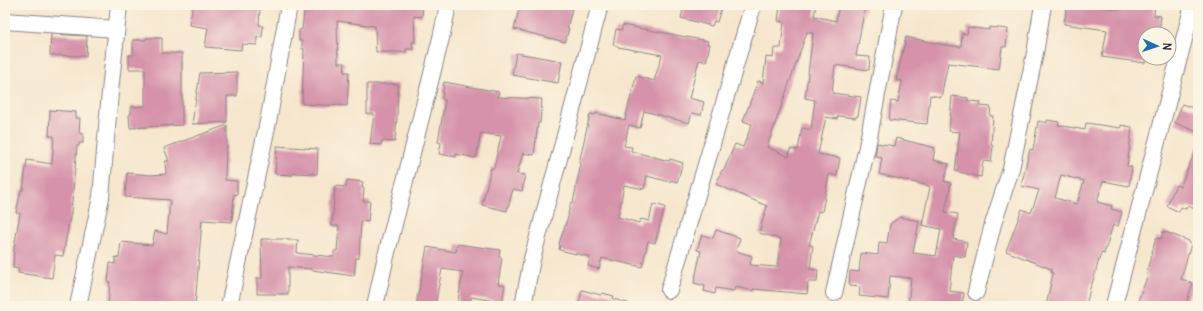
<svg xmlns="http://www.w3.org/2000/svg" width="1203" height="311" font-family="Delius,sans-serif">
<rect width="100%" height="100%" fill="#fcf5e5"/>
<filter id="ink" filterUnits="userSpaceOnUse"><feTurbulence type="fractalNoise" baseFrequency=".025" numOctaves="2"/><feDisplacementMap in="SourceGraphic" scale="8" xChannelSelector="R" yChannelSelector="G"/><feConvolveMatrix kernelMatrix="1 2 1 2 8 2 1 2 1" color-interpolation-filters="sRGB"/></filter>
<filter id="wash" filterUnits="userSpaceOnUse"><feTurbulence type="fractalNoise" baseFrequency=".012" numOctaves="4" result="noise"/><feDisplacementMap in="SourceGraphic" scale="16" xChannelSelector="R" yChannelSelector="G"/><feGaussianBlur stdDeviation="0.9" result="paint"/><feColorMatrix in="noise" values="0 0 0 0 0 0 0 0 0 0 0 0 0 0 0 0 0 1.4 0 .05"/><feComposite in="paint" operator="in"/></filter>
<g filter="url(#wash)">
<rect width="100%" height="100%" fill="#f6e6cd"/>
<g id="blocks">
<g fill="#d592aa" fill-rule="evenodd">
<polygon points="193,5 244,5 260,7 259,25 263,26 262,37 257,37 257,45 242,44 241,50 205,47 208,28 189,25"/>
<polygon points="305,5 423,5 422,17 414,16 415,42 412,42 413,49 406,49 406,52 376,52 375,26 337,21 338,63 345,63 344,72 349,72 347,106 302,104 304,49 302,49 302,41 299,41 299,30 302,29"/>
<polygon points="520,5 573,5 567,28 569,28 565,42 514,29"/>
<polygon points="684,5 722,5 717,22 714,21 712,26 681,18"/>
<path d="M780 5H816L814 16 836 21 839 5H863L862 6 865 7 856 56 870 57 869 70 835 65 832 93 861 97 858 116H856V118L838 116 837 119 826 117 818 154 840 158 837 176 829 174 822 212 818 211 809 245 813 246 810 269 818 270 817 282H808L807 294 753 289V291L735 287 734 291 716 288 715 294 704 291 705 286 694 283 701 251 697 250 702 235 713 238 716 230 740 238 736 251 752 256 750 265 777 267 781 239 759 233 767 206 716 184 722 170H724L735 144 743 147 752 124 743 121 758 81 763 83 766 57 773 58 774 48H781L784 22 778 21ZM807 32 813 33 805 98 815 100 811 130 802 128 798 150 790 149 789 157 767 147Z"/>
<polygon points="1067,5 1089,5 1121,10 1122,5 1155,5 1154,15 1161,16 1159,34 1145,33 1145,63 1102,57 1107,30 1064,24"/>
<polygon points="622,25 708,41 707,44 710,44 706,62 699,60 689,98 704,102 701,115 692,113 689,123 644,111 640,128 629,125 624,146 632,147 631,151 669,161 670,159 683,163 677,182 671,180 670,182 647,176 644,189 624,185 618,217 639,223 641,219 649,221 653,204 665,207 655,243 648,241 642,267 602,258 599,269 588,266 590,257 559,250 560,245 559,244 569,214 568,214 571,202 573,203 581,163 579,163 590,114 595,115 596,113 625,120 636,76 654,81 662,55 618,47 618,46 613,45 616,29 622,30"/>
<polygon points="968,27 989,30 989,27 1008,29 1006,47 1002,47 999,69 948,63 941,97 930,95 927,124 889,120 891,101 898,102 902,81 896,80 906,37 944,45 961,47 962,33 967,34"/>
<polygon points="51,34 87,36 86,56 50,55"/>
<polygon points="146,38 162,38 162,53 182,53 182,125 130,128 129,115 131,114 131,107 145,106 145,69 129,69 129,55 133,55 133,40 146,40"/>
<polygon points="516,53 562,61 558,83 512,75"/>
<polygon points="237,72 237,96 227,96 227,122 192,124 200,73"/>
<polygon points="444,82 499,92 497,97 542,99 540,123 538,123 534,155 523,153 517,174 525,175 522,191 513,189 507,211 482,205 491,168 494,168 501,136 481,133 476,158 456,154 456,157 439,154 441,143 438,142 445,100 442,99"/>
<polygon points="367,84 398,84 397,117 395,142 382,141 381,145 370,144 374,114 367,114"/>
<polygon points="952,96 968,98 968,101 981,102 980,106 991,107 990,116 993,116 991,145 993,146 991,162 983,161 981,177 955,171 960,132 949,131"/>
<polygon points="1182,104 1198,110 1198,132 1175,123"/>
<polygon points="50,110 76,112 76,118 80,118 79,133 83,133 83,143 79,143 79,146 77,146 71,212 63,256 55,255 52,278 18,273 19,269 13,268 14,248 20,213 16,213 21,190 23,190 27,160 52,164 54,136 49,136"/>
<path d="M1047 120 1059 122 1058 125 1085 130 1086 123 1121 128V125L1132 127 1127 166 1132 167 1129 186 1103 181 1097 202 1112 206 1111 209 1122 212 1118 226 1113 225 1104 254 1101 253 1092 284H1091L1086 306H1046L1053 273 1051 272V269L1006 251 1022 209 1031 213 1039 190 1021 186 1030 149 1033 150 1038 121 1047 123ZM1061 175 1084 181 1077 204 1055 198Z"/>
<polygon points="227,125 227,149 226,149 225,180 237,181 237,195 234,194 232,222 202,220 195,306 108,306 110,282 108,282 110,263 115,264 115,257 119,258 121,242 152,245 155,231 167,234 170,200 125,197 127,173 151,175 166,174 165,161 169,161 164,148"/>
<polygon points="896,138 935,148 933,160 949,164 944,181 951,183 945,212 958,214 953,239 967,242 965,257 953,255 949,291 964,293 962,306 908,306 911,278 890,276 888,299 859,296 860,287 849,286 850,271 859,272 861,253 878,255 879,242 887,243 890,224 900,217 919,221 913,253 936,256 941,229 922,225 930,187 929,186 879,174 882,158 875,157 877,143 894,146"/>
<polygon points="1198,145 1198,210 1187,206 1186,209 1181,207 1179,212 1167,206 1176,185 1180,187"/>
<polygon points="277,146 318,149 317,174 294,173 293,175 275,174"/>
<polygon points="347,180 363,182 362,188 364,188 363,201 370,201 368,222 361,221 359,258 356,258 354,276 312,270 312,269 288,267 288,294 257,294 257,278 262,278 261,239 287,239 287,240 298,240 297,253 334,257 334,251 337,251 339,226 332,226 335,186 346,187"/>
<polygon points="1163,231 1189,241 1189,243 1191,244 1181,279 1193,283 1185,306 1146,306 1137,303 1148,275 1146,274 1156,238 1161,239"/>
<polygon points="457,244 500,250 499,257 502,258 498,284 505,285 502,302 471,297 470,306 457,306 463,272 442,269 435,306 416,306 427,247 456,252"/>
<polygon points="582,290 601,295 602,293 614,296 613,299 628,303 627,306 588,306 579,303"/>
</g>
</g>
</g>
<g filter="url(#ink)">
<use href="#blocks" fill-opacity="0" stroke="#8c8484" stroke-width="1"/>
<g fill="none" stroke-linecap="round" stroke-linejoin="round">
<g stroke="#8c8484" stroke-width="18">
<g id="minor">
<polyline points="5,21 116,29"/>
<polyline points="669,290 753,5"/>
<polyline points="976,292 993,224 1011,169 1035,53 1043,5"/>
<polyline points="834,293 867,147 894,5"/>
<polyline points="78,306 101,197 110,92 119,5"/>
<polyline points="229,306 269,117 289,5"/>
<polyline points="375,306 386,256 441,38 448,5"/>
<polyline points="523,306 532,259 600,5"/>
<polyline points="1115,306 1115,301 1193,5"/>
</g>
</g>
<use href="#minor" stroke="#fff" stroke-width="16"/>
</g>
</g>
<rect width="1203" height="311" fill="none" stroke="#fcf5e5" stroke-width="20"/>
<g transform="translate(1157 46) rotate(93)"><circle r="19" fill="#fcf5e5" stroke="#a5a1a1"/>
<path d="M0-3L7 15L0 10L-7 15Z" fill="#1f6fb2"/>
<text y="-6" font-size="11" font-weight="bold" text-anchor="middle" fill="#22223b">N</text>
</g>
</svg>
